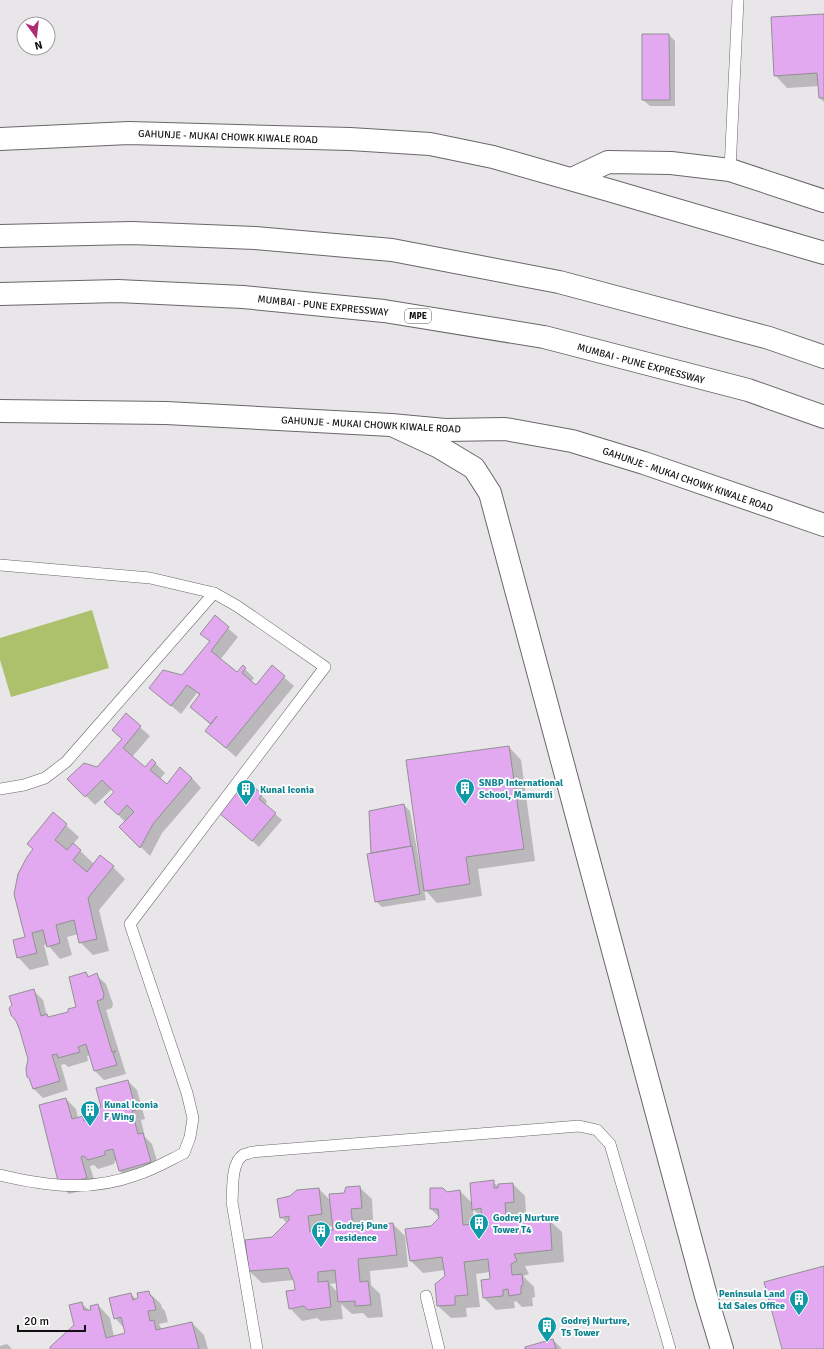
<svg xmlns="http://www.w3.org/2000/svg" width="824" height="1349" font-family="Signika,sans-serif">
<rect width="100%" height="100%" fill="#e9e6e9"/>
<polygon fill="#adc16c" points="92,610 109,668 11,697 0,660 0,638"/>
<g fill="#0003" fill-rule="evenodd">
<polygon points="824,15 824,102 820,98 819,86 787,88 775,75"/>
<polygon points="669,35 675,41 675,106 650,106 643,100"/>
<polygon points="215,617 238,637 220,660 237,674 245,669 254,678 251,682 256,686 272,667 294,686 236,757 206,731 211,725 191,707 200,696 197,693 181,714 150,688 182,677 210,642 202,634"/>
<polygon points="126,715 150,736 132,757 145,768 152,760 165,773 160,779 167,785 192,778 201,788 162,833 150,856 121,827 125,822 106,802 115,792 112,789 95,805 69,779 98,768 122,739 113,730"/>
<polygon points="509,747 521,760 535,861 478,869 482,896 437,903 424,889 426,900 382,907 376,901 372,854 370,812 404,805 410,811 421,872 422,871"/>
<polygon points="261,795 267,801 265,805 282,820 259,847 226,818"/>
<polygon points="53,814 79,837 73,844 94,864 113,867 125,879 99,910 109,951 93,955 80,942 78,934 67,937 72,955 60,959 47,944 44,945 49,965 30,970 18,957 26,937 34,849"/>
<polygon points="86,973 90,977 96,975 106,984 113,1004 112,1008 106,1010 126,1074 104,1080 95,1071 90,1055 87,1056 88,1061 68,1067 65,1064 61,1065 68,1090 43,1098 34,1089 29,1059 33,990 43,1000 47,1016 49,1018 70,1012 78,1007"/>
<polygon points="128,1081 137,1090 145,1119 141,1120 145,1137 152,1144 160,1171 129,1180 119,1170 117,1160 115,1161 114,1164 98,1169 94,1165 90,1166 96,1187 69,1194 60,1185 66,1099 76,1109 78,1118 82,1117 87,1122 98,1119 103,1108"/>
<path d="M493 1182 499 1187 513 1184 525 1196 526 1214 517 1215 518 1222 549 1220 562 1232 564 1262 525 1266 529 1274 523 1276 534 1287 535 1297 532 1298 533 1306 522 1307 516 1301 514 1302 515 1308 496 1310 484 1298 491 1280 490 1272 476 1274 480 1307 466 1308 467 1317 451 1318 438 1306 446 1276 445 1270 423 1273 411 1261 432 1227 440 1218 431 1209 446 1193 460 1191 473 1204ZM473 1209 483 1219V1224L474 1225Z"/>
<path d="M359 1187 372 1199 373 1220 363 1221V1227L393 1224 405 1236 408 1267 370 1271 371 1285 380 1294 383 1317 368 1318 363 1313 352 1314 341 1304 343 1319 321 1321 317 1318 302 1321 290 1308 296 1291 294 1280 262 1283 249 1271 273 1238 287 1223 281 1217 319 1189 331 1201ZM334 1226V1231L320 1232V1228ZM337 1283 338 1293 330 1284Z"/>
<polygon points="148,1292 161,1304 162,1308 165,1311 168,1322 159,1324 162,1330 192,1323 204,1335 208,1349 51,1349 75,1325 81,1303 90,1311 98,1305 110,1318 114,1337 126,1334 125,1329 115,1318 131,1294 137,1300"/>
<polygon points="553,1340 562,1349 526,1349"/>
<polygon points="7,1344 12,1349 0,1349 0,1346"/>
</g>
<g fill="#e3a9f0" stroke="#929093">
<polygon points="824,14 824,98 819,98 817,73 774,76 771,17"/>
<polygon points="642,34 669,34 670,100 642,100"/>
<polygon points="215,615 229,627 211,651 237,672 243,665 246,668 242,673 256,685 272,665 285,676 226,748 205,731 217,716 211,724 190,707 200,694 187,685 171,706 149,688 163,670 182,675 210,641 200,634"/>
<polygon points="126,713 141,726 123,748 145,767 152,759 156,763 150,770 167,784 180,767 192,778 153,824 140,848 119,827 134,812 127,805 118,815 104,802 114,792 102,780 85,797 67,779 84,763 97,767 122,739 112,730"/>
<polygon points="509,746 524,849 466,857 470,884 424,891 406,760"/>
<polygon points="246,780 262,794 259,799 276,813 252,841 218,812"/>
<polygon points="404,804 411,846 371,853 369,811"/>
<polygon points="53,812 67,824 55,840 67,850 73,843 81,850 73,860 87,872 100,855 114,866 88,898 97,939 79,943 74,920 56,925 60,943 47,947 43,930 32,933 37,953 17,958 13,940 25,937 14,894 18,874 27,857 33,849 27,844"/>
<polygon points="412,846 420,894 375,902 367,854"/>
<polygon points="86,972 88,977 97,973 104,994 103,999 97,1001 112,1052 116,1051 113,1053 117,1065 94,1071 86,1044 78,1047 80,1052 58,1058 57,1054 52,1055 60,1081 33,1089 29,1078 27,1077 26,1069 28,1059 19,1028 16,1021 11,1015 9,1008 12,1005 9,996 34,989 41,1016 47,1014 48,1017 68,1012 68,1009 76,1007 69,977"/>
<polygon points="128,1080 136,1110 132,1111 138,1134 143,1133 151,1162 119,1171 113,1149 105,1151 105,1155 88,1160 84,1156 81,1157 87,1178 59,1185 39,1105 66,1098 72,1119 83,1116 84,1121 97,1118 95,1109 101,1107 96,1088"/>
<polygon points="494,1180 494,1188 498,1188 498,1184 513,1183 514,1202 505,1203 506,1215 511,1215 511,1222 550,1219 552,1250 514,1254 517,1261 511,1264 512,1275 522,1274 523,1285 521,1286 521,1294 509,1296 508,1289 503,1290 503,1296 483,1298 481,1280 490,1279 488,1259 464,1262 468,1295 455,1296 455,1305 437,1306 435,1284 445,1276 442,1257 410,1261 405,1229 431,1226 439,1218 438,1209 430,1209 430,1188 443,1188 447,1192 460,1190 463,1225 482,1223 481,1208 472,1210 470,1183"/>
<polygon points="360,1186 362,1208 351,1209 353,1227 393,1223 397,1255 358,1259 360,1282 368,1281 371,1305 355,1306 355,1301 338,1302 335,1270 318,1272 318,1282 328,1281 331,1307 308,1310 304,1306 289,1309 286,1291 295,1290 294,1282 288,1268 249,1271 245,1240 272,1237 289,1220 289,1216 280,1218 277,1199 290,1196 297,1190 319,1188 322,1214 308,1216 310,1232 333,1230 329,1194 344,1193 346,1187"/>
<polygon points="824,1266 824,1349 782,1349 764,1282"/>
<polygon points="149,1291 150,1295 153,1298 156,1310 148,1311 150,1321 154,1320 156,1330 192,1322 199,1349 50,1349 50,1347 74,1325 69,1305 82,1302 84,1310 91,1310 90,1306 98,1304 106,1338 125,1333 121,1317 114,1319 109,1298 131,1293 133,1300 138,1298 137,1293"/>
<polygon points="553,1339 556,1349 525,1349 525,1347"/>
</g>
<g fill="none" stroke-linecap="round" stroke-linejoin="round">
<g stroke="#696769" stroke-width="12">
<g id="lane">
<polyline points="730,170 738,0"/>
<path d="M0 565 150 578 214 593 237 606 325 667 130 924 187 1093 193 1118 190 1137 184 1153C168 1161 153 1170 136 1175 89 1192 47 1186 0 1175"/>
<polyline points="0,789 24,785 45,778 66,762 214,593"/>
<polyline points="426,1296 439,1349"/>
<path d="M257 1349 232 1202C233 1189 231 1163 243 1155 246 1154 250 1153 252 1152L579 1126 597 1130 610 1144 670 1349"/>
</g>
</g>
<g stroke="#696769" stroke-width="24">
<g id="street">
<polyline points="572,179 608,162 671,163 730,170 824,201"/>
<polyline points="394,426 439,447 474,468 490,493 706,1296 722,1349"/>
</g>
</g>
<g stroke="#696769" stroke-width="24">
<g id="secondary">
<polyline points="0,139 129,133 350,139 430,144 493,157 612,191 824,253"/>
<polyline points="0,411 166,413 391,425 445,430 505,429 572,441 644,463 824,525"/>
</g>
</g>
<g stroke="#696769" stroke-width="24">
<g id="highway">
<polyline points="0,236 132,233 255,238 392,250 559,282 769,338 824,357"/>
<polyline points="0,294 118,291 243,297 384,311 544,337 748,390 824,417"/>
</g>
</g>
<use href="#lane" stroke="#fff" stroke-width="11"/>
<use href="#street" stroke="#fff" stroke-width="22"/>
<use href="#secondary" stroke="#fff" stroke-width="22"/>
<use href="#highway" stroke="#fff" stroke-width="22"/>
</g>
<defs>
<g id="building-pin" transform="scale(1)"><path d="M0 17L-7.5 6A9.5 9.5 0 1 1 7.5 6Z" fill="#0f9aa8" stroke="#fff"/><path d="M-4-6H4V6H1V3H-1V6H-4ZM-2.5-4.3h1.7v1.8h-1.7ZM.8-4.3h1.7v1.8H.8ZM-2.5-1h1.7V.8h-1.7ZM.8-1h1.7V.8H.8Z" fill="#fff"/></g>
</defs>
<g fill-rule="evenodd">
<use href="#building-pin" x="465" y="788"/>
<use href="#building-pin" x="246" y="789"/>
<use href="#building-pin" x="90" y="1110"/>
<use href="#building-pin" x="479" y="1223"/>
<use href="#building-pin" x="321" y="1231"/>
<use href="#building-pin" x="799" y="1299"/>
<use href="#building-pin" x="547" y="1326"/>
</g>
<g text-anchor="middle" stroke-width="3.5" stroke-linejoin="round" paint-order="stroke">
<rect fill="#fff" stroke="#585858" stroke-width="1" x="405" y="309" width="26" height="14" rx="3"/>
<g font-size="9" font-weight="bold" fill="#111011">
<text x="418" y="319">MPE</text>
</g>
<g font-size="10" fill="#111011" stroke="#fff">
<text transform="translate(228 136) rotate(2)" y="4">GAHUNJE - MUKAI CHOWK KIWALE ROAD</text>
<text transform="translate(323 305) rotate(6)" y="4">MUMBAI - PUNE EXPRESSWAY</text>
<text transform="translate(641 363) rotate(15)" y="4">MUMBAI - PUNE EXPRESSWAY</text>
<text transform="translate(371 424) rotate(3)" y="4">GAHUNJE - MUKAI CHOWK KIWALE ROAD</text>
<text transform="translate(688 479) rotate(19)" y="4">GAHUNJE - MUKAI CHOWK KIWALE ROAD</text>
</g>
<g font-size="10" font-weight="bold" fill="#0d838f" stroke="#fff" text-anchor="start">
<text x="479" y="786">SNBP International<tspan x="479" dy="12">School, Mamurdi</tspan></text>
<text x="260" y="793">Kunal Iconia</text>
<text x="104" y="1108">Kunal Iconia<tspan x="104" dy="12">F Wing</tspan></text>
<text x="493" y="1221">Godrej Nurture<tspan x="493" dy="12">Tower T4</tspan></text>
<text x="335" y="1229">Godrej Pune<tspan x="335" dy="12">residence</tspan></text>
<text x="785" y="1297" text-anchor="end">Peninsula Land<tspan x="785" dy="12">Ltd Sales Office</tspan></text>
<text x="561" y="1324">Godrej Nurture,<tspan x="561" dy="12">T5 Tower</tspan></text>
</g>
</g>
<g transform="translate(36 36) rotate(165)"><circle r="19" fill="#ffffff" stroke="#a09fa0"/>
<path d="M0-3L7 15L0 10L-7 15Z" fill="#af2b72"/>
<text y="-6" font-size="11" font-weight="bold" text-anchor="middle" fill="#111011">N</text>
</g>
<path d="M18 1325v6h67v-6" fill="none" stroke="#111011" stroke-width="2"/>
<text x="24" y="1325" font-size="12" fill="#111011" stroke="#ffffff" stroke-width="3" paint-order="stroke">20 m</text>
</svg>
